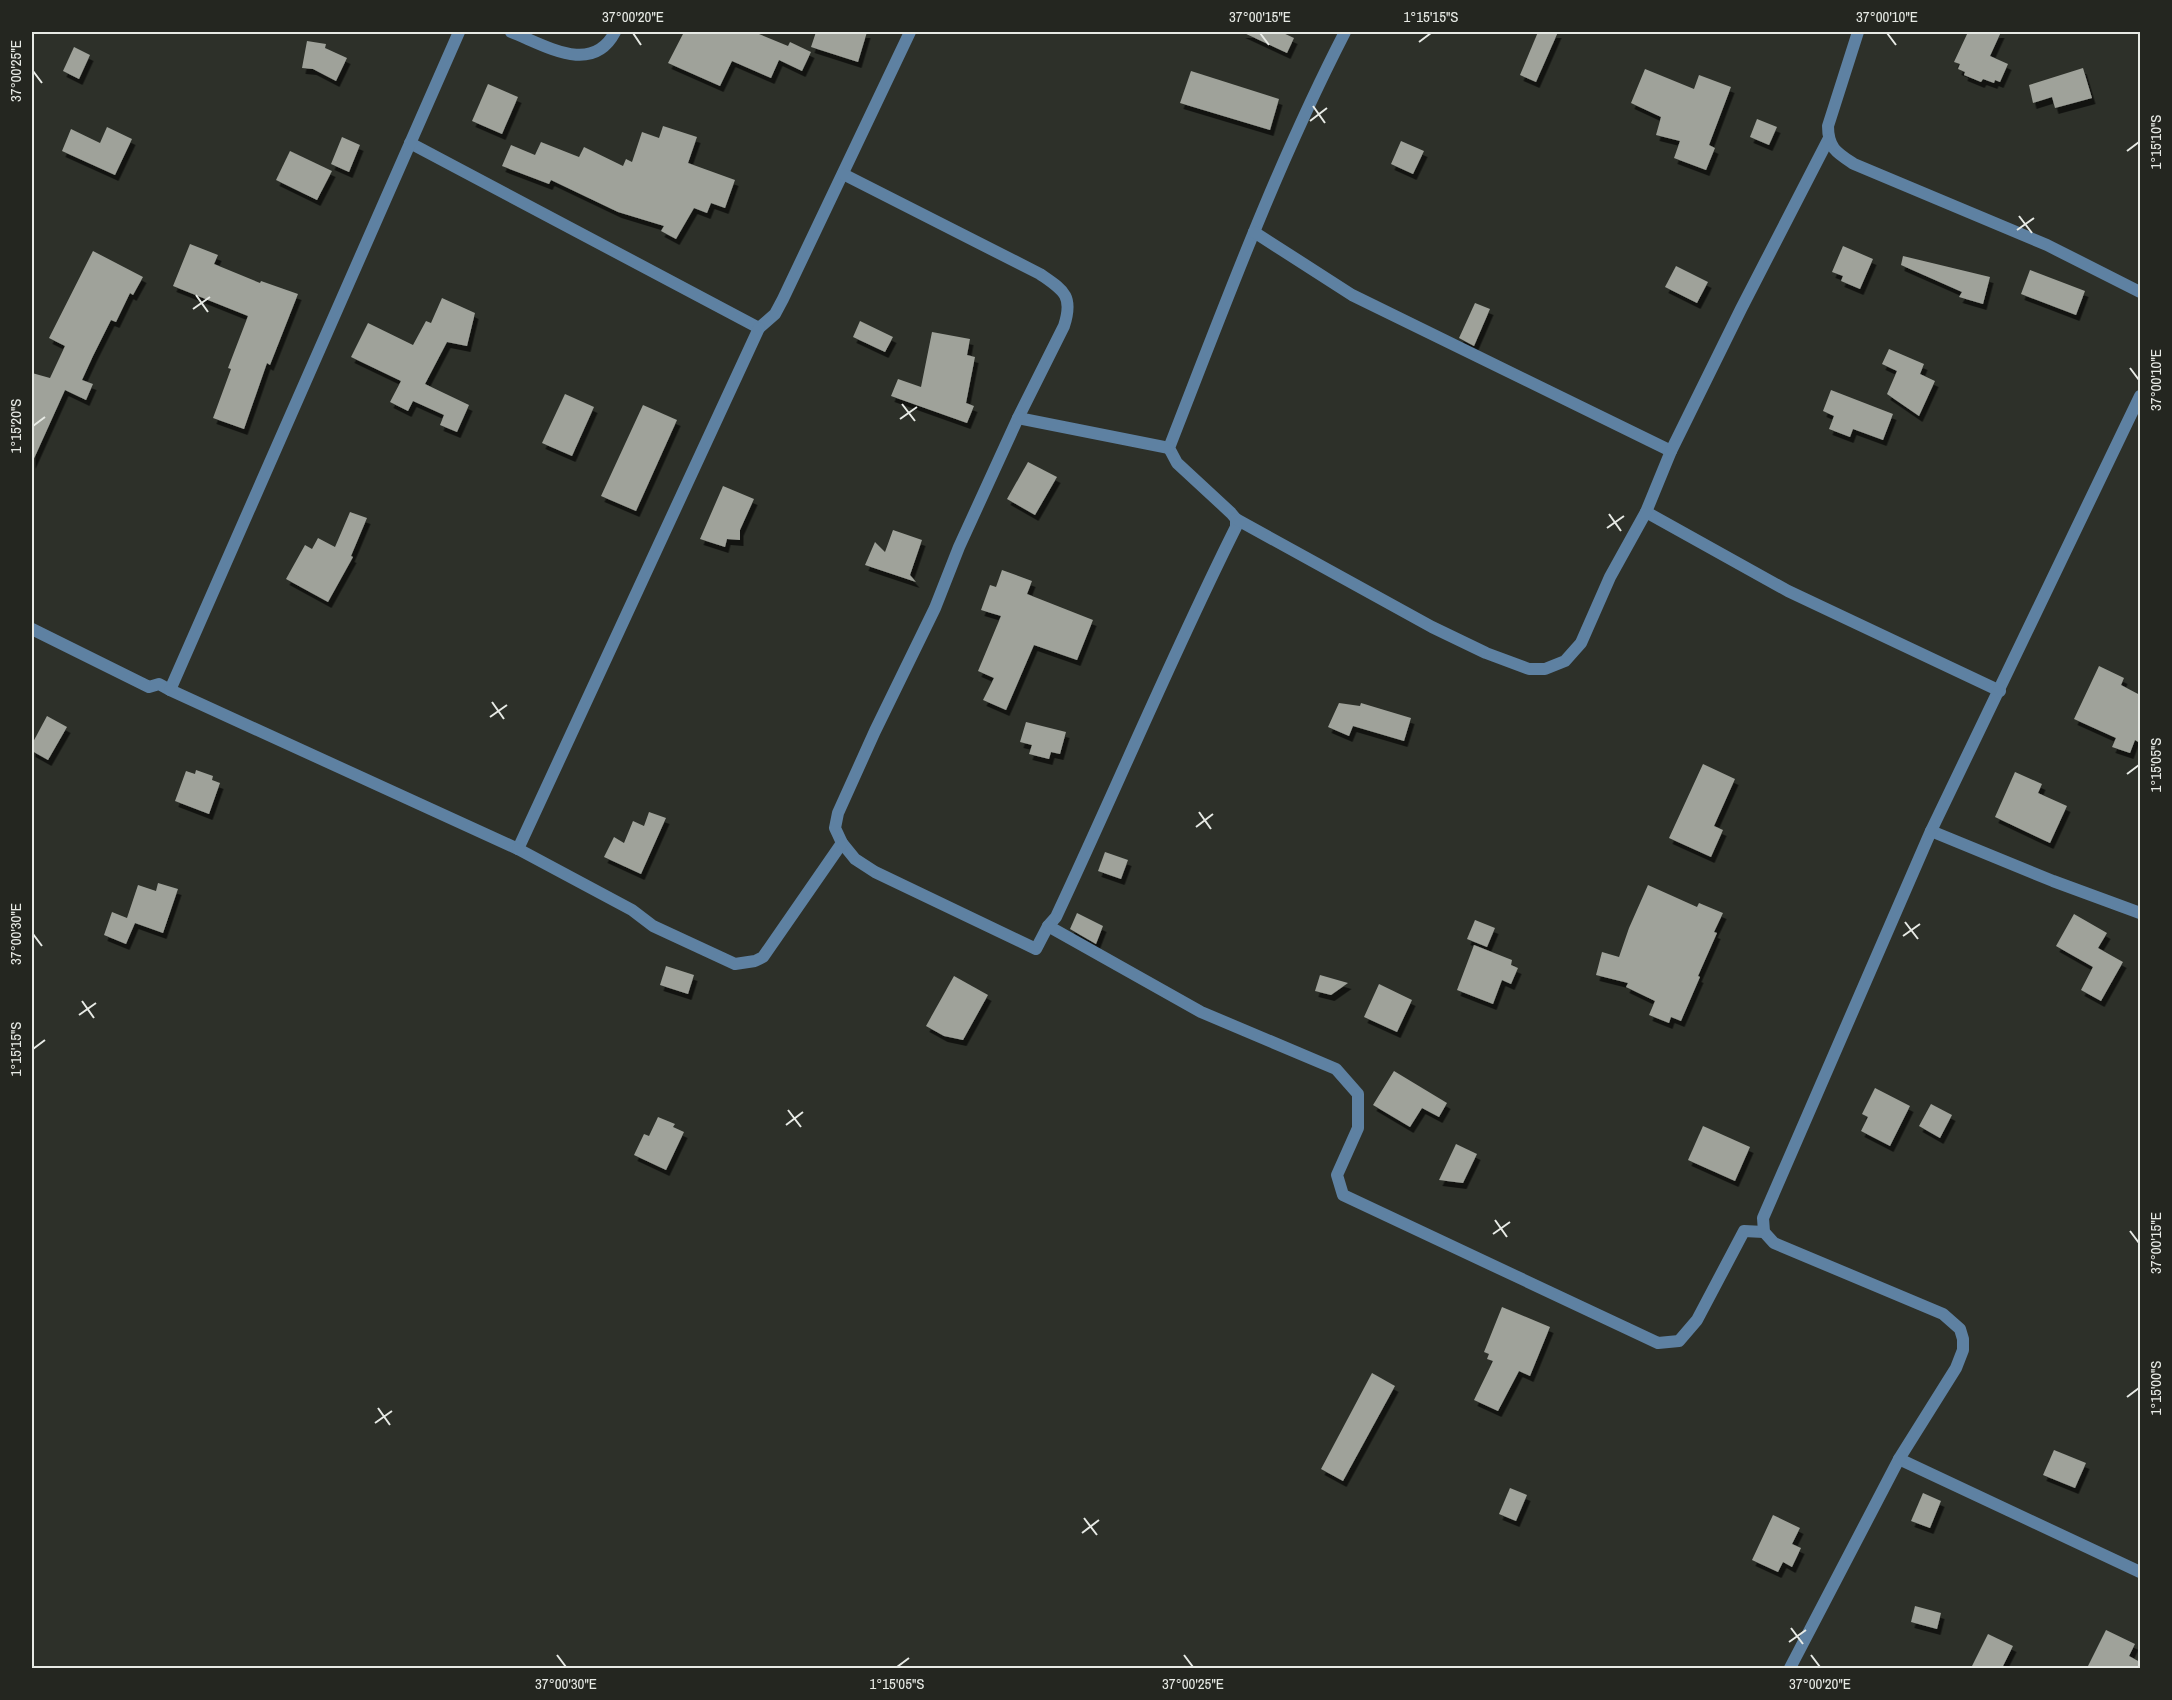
<svg xmlns="http://www.w3.org/2000/svg" width="2172" height="1700" font-family="'Archivo Narrow',sans-serif">
<defs>
<filter id="shadow"><feDropShadow dx="3.5" dy="6" stdDeviation="0" flood-color="#0009"/></filter>
</defs>
<rect width="100%" height="100%" fill="#2d3029"/>
<g fill="#9fa29a" filter="url(#shadow)">
<polygon points="684,32 754,32 788,46 790,42 811,52 802,71 779,60 771,78 732,61 720,86 668,63"/>
<polygon points="816,32 867,32 858,62 811,47"/>
<polygon points="1242,32 1281,32 1294,38 1287,53"/>
<polygon points="1538,32 1558,32 1536,82 1520,75"/>
<polygon points="1968,32 2001,32 1990,56 2008,64 2000,82 1995,80 1994,83 1983,79 1981,82 1964,75 1965,72 1958,69 1960,64 1954,62"/>
<polygon points="307,41 326,44 325,48 347,58 336,81 313,69 302,68"/>
<polygon points="74,47 90,55 79,79 63,71"/>
<polygon points="2083,68 2092,98 2055,108 2052,97 2033,103 2029,85"/>
<polygon points="1645,69 1694,89 1699,75 1731,87 1709,145 1715,148 1706,170 1674,158 1680,141 1656,135 1661,117 1631,103"/>
<polygon points="1191,71 1279,99 1270,130 1180,103"/>
<polygon points="488,84 518,97 502,134 472,121"/>
<polygon points="1757,119 1777,127 1769,145 1750,137"/>
<polygon points="663,126 697,137 688,163 735,180 725,208 711,203 707,213 694,208 676,239 661,231 664,226 618,212 551,180 549,184 502,166 511,145 535,155 541,142 579,157 584,147 623,166 626,159 632,162 642,132 659,138"/>
<polygon points="107,127 132,139 115,175 62,151 71,129 100,143"/>
<polygon points="342,137 360,145 349,172 331,164"/>
<polygon points="1401,141 1424,151 1413,174 1391,164"/>
<polygon points="290,151 332,171 317,200 276,180"/>
<polygon points="190,244 218,255 214,264 260,283 261,281 298,294 270,365 267,363 244,429 213,418 231,369 228,368 248,316 173,286"/>
<polygon points="1843,246 1873,259 1860,289 1841,281 1843,276 1832,272"/>
<polygon points="93,251 143,277 133,295 130,293 116,322 111,320 93,356 82,380 93,384 86,400 65,390 32,463 32,373 50,378 65,346 49,338"/>
<polygon points="1903,256 1990,277 1983,304 1959,297 1962,292 1901,265"/>
<polygon points="1676,266 1708,282 1697,303 1665,287"/>
<polygon points="2030,270 2085,291 2076,315 2021,294"/>
<polygon points="442,298 475,313 467,346 447,342 425,384 469,405 457,432 440,425 444,415 413,401 408,411 390,402 401,381 351,357 368,323 413,345 426,321 431,323"/>
<polygon points="1475,303 1490,309 1474,346 1459,338"/>
<polygon points="860,321 893,337 885,352 853,337"/>
<polygon points="932,332 970,339 967,355 975,357 966,403 974,406 967,423 891,396 898,379 921,387"/>
<polygon points="1889,349 1924,364 1920,374 1935,381 1919,416 1887,394 1897,371 1882,364"/>
<polygon points="1831,390 1893,414 1883,440 1853,429 1850,437 1829,429 1834,416 1823,411"/>
<polygon points="565,394 594,407 572,456 542,443"/>
<polygon points="643,405 677,420 636,511 601,496"/>
<polygon points="1028,462 1057,477 1035,515 1007,499"/>
<polygon points="723,486 754,499 740,530 740,540 727,539 725,547 700,539"/>
<polygon points="350,512 367,518 351,556 353,557 328,602 286,579 305,545 312,549 318,538 335,547"/>
<polygon points="893,530 922,540 910,575 916,582 865,565 875,542 885,552"/>
<polygon points="1002,570 1032,581 1027,594 1093,620 1077,660 1034,645 1006,710 983,700 994,678 978,671 1001,616 981,610 990,585 996,587"/>
<polygon points="2099,666 2124,678 2121,685 2140,695 2140,743 2135,740 2130,753 2112,747 2116,738 2074,719"/>
<polygon points="1339,703 1360,706 1361,703 1411,718 1404,741 1353,726 1349,736 1328,727"/>
<polygon points="47,716 67,727 48,760 32,751 32,744"/>
<polygon points="1026,722 1066,732 1060,754 1051,752 1049,759 1029,754 1032,745 1020,742"/>
<polygon points="1703,764 1735,779 1714,826 1723,830 1711,857 1669,838"/>
<polygon points="196,770 213,776 212,780 220,783 209,814 175,801 186,771 195,774"/>
<polygon points="2015,772 2042,784 2038,793 2067,806 2050,843 1995,817"/>
<polygon points="649,812 666,818 641,874 604,857 614,837 624,843 633,821 644,826"/>
<polygon points="1105,852 1128,860 1121,879 1098,871"/>
<polygon points="158,883 178,889 163,933 135,923 126,944 104,935 112,912 127,918 138,885 156,891"/>
<polygon points="1648,885 1697,907 1699,903 1723,913 1714,932 1717,933 1698,976 1700,977 1681,1021 1671,1017 1669,1023 1649,1015 1655,1001 1626,987 1628,983 1596,975 1602,952 1619,957 1629,928"/>
<polygon points="1077,913 1103,926 1096,944 1070,929"/>
<polygon points="2074,914 2107,933 2098,948 2123,962 2101,1001 2081,990 2093,967 2056,946"/>
<polygon points="1475,920 1495,928 1487,947 1467,939"/>
<polygon points="1474,945 1512,960 1511,965 1518,968 1511,984 1502,980 1493,1004 1457,990"/>
<polygon points="666,966 694,975 688,994 660,985"/>
<polygon points="1320,975 1348,983 1331,995 1315,991"/>
<polygon points="954,976 988,995 963,1040 944,1036 926,1026"/>
<polygon points="1379,984 1412,1000 1397,1032 1364,1017"/>
<polygon points="1394,1071 1447,1103 1439,1117 1422,1108 1410,1127 1373,1105"/>
<polygon points="1875,1088 1910,1106 1890,1146 1861,1131 1868,1117 1862,1114"/>
<polygon points="1931,1104 1952,1115 1940,1138 1919,1126"/>
<polygon points="658,1117 675,1124 673,1127 684,1132 666,1170 634,1155 644,1134 649,1136"/>
<polygon points="1703,1126 1750,1147 1735,1181 1688,1160"/>
<polygon points="1456,1144 1477,1154 1463,1183 1439,1180"/>
<polygon points="1502,1307 1550,1327 1530,1376 1519,1371 1498,1411 1474,1400 1493,1361 1487,1359 1489,1354 1484,1352"/>
<polygon points="1372,1373 1395,1386 1343,1481 1321,1469"/>
<polygon points="2054,1450 2086,1463 2075,1488 2043,1475"/>
<polygon points="1510,1488 1527,1495 1516,1521 1499,1514"/>
<polygon points="1923,1493 1941,1501 1930,1528 1911,1521"/>
<polygon points="1773,1515 1800,1528 1792,1544 1801,1548 1792,1567 1783,1562 1778,1572 1752,1560"/>
<polygon points="1915,1606 1941,1613 1937,1629 1911,1622"/>
<polygon points="2106,1630 2135,1644 2129,1656 2140,1662 2140,1668 2087,1668"/>
<polygon points="1988,1634 2013,1646 2002,1668 1971,1668"/>
</g>
<g fill="none" stroke-linecap="round" stroke-linejoin="round">
<g stroke="#5e81a2" stroke-width="12">
<path d="M511 32C545 45 592 76 615 32"/>
<path d="M1858 32 1828 126C1828 148 1837 153 1854 164L2047 245 2140 292"/>
<polyline points="410,143 759,328 775,314 783,299 910,32"/>
<path d="M843 174 1040 274C1063 290 1074 295 1064 326L1018 418 959 547 935 608 875 731 838 813 835 828 842 843 855 859 875 872 1036 949 1048 926 1056 917C1117 787 1172 655 1236 527V519L1231 513 1177 463 1169 448C1224 307 1276 166 1345 32"/>
<polyline points="1254,232 1352,295 1671,451"/>
<polyline points="1018,418 1169,448"/>
<polyline points="1646,512 1788,591 2000,691"/>
<polyline points="1236,519 1432,627 1486,653 1529,669 1545,669 1565,661 1581,643 1610,577 1646,512 1671,451 1741,309 1828,140"/>
<polyline points="32,629 149,687 159,684 170,690 459,32"/>
<polyline points="170,690 518,849 759,328"/>
<polyline points="1931,831 2053,881 2140,913"/>
<polyline points="518,849 632,910 653,926 735,964 755,961 763,957 842,843"/>
<polyline points="1048,926 1201,1012 1336,1069 1358,1094 1358,1128 1337,1175 1343,1195 1658,1343 1679,1341 1697,1320 1744,1231 1764,1232"/>
<polyline points="1899,1459 2140,1572"/>
<polyline points="1790,1668 1899,1459 1956,1368 1963,1350 1963,1339 1960,1329 1943,1314 1774,1243 1764,1232 1763,1218 1931,831 2140,396"/>
</g>
</g>
<path fill="none" stroke="#e7eae5" stroke-width="2" d="M633 33 641 45M1260 33 1269 45M1887 33 1896 45M1419 42 1431 33M33 71 42 83M1313 106 1325 123M1310 121 1327 108M2127 151 2139 142M2019 216 2032 233M2017 230 2034 218M196 295 208 312M193 309 210 297M2130 368 2139 380M902 404 915 421M900 419 917 407M33 426 45 417M1609 514 1621 531M1607 528 1624 516M492 702 504 719M490 717 507 705M2127 774 2139 765M1199 812 1211 829M1196 827 1213 814M1905 922 1918 939M33 934 42 946M1903 936 1920 924M82 1001 94 1018M79 1015 96 1003M33 1049 45 1040M788 1110 801 1127M786 1125 803 1112M1495 1220 1507 1237M2130 1231 2139 1243M1493 1234 1510 1222M2127 1397 2139 1388M378 1408 390 1425M375 1423 392 1411M1084 1518 1097 1535M1082 1533 1099 1520M1791 1628 1803 1644M1789 1642 1806 1630M557 1655 566 1667M1184 1655 1193 1667M1811 1655 1820 1667M897 1667 909 1658"/>
<rect width="2172" height="1700" fill="none" stroke="#242620" stroke-width="66"/>
<rect x="33" y="33" width="2106" height="1634" fill="none" stroke="#e7eae5" stroke-width="2"/>
<g font-size="15" text-anchor="middle" fill="#e7eae5">
<text x="633" y="22">37°00'20"E</text>
<text x="1260" y="22">37°00'15"E</text>
<text x="1431" y="22">1°15'15"S</text>
<text x="1887" y="22">37°00'10"E</text>
<text transform="translate(16 71) rotate(-90)" y="5">37°00'25"E</text>
<text transform="translate(2156 142) rotate(-90)" y="5">1°15'10"S</text>
<text transform="translate(2156 380) rotate(-90)" y="5">37°00'10"E</text>
<text transform="translate(16 426) rotate(-90)" y="5">1°15'20"S</text>
<text transform="translate(2156 765) rotate(-90)" y="5">1°15'05"S</text>
<text transform="translate(16 934) rotate(-90)" y="5">37°00'30"E</text>
<text transform="translate(16 1049) rotate(-90)" y="5">1°15'15"S</text>
<text transform="translate(2156 1243) rotate(-90)" y="5">37°00'15"E</text>
<text transform="translate(2156 1388) rotate(-90)" y="5">1°15'00"S</text>
<text x="566" y="1689">37°00'30"E</text>
<text x="897" y="1689">1°15'05"S</text>
<text x="1193" y="1689">37°00'25"E</text>
<text x="1820" y="1689">37°00'20"E</text>
</g>
</svg>
